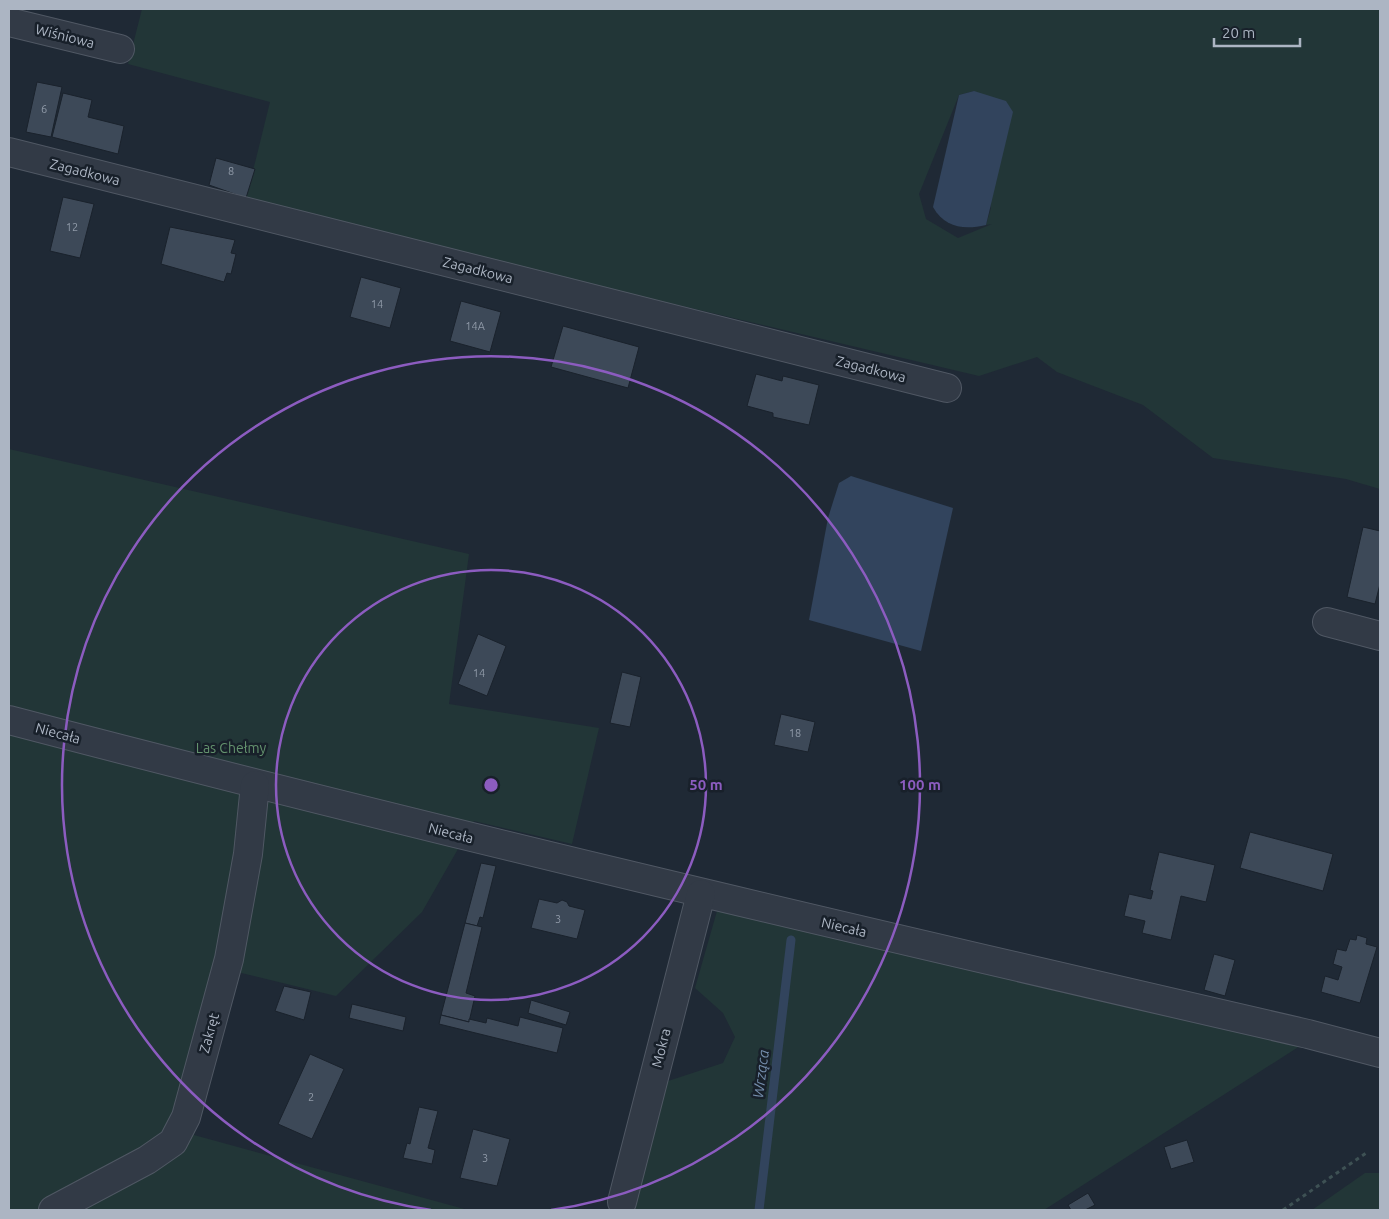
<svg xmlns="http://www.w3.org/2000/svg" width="1389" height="1219" font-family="Ubuntu,sans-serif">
<rect width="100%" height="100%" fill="#1f2935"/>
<g fill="#223637" fill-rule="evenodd">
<path d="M142 9H1380V489L1346 479 1213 458 1143 405 1057 372 1037 357 979 376 245 203 270 102 128 64ZM974 91 991 208 986 225 992 224 958 238 926 219 919 194 959 95Z"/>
<polygon points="9,449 469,554 449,704 599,728 572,844 474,821 422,912 336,996 237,972 194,1135 468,1210 9,1210"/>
<polygon points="717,911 882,946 1303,1044 1044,1210 629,1210 662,1083 723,1063 735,1037 723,1013 695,988"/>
<polygon points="1365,1173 1380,1173 1380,1210 1312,1210"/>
</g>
<g fill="#32445d">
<path d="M974 91 1006 101 1013 112 986 225C964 230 945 228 933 207L959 95Z"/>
<polygon points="851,476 953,508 921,651 809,620 828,518 839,483"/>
</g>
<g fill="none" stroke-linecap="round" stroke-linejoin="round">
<polyline stroke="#32445d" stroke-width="9" points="759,1210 791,940"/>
</g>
<g fill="#3d4958" stroke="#1a222c">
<polygon points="37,82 62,87 51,137 26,132"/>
<polygon points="63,93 92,100 88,117 124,126 118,154 52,137"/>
<polygon points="216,158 255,169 246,198 209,185"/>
<polygon points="63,197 94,204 80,258 50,251"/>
<polygon points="170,227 235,240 231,253 236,254 231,274 227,273 224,282 161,264"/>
<polygon points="361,277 401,288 390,328 350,317"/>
<polygon points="461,301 501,312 490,352 450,341"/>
<polygon points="563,326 639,347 628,388 551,367"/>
<polygon points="756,374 782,381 783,376 819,385 809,425 773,417 773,413 747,406"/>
<polygon points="1363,527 1380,531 1380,584 1375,604 1347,597"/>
<polygon points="478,634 506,646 487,696 458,684"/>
<polygon points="622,672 641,677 630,727 610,723"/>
<polygon points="781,714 815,722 808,752 774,745"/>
<polygon points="1250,832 1333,854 1323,891 1240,868"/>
<polygon points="1159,852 1215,865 1206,902 1181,896 1171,940 1142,933 1145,921 1124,916 1129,894 1151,899 1153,891 1150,890"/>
<polygon points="481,863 496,866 483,918 480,917 477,926 465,923"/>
<polygon points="539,899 557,903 562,900 567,902 569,906 585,910 577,939 531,928"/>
<polygon points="465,923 482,927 466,993 475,996 469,1022 441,1015"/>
<polygon points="1357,935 1367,938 1366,944 1377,947 1360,1003 1321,992 1325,976 1338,980 1342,967 1333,964 1337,949 1346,951 1350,939 1356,940"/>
<polygon points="1214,954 1235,960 1225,996 1204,990"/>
<polygon points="284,986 311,992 304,1020 275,1011"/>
<polygon points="531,1000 570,1012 566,1025 528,1013"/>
<polygon points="352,1004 406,1017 403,1031 349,1018"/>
<polygon points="441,1015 469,1022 469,1019 486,1023 487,1018 518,1026 520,1017 563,1028 557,1053 439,1024"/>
<polygon points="310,1054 344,1069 312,1139 278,1124"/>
<polygon points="419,1107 438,1111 428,1148 435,1150 432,1164 403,1158 407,1143 410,1144"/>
<polygon points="473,1129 510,1139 497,1186 460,1178"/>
<polygon points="1187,1140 1194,1162 1171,1169 1164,1147"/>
<polygon points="1088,1193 1095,1205 1085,1210 1071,1210 1068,1205"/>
</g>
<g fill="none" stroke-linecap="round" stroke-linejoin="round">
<g stroke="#505864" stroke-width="30">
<g id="minor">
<polyline points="9,22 120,49"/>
<polyline points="9,152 947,388"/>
<polyline points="1327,622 1380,636"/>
<path d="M9 720C440 833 873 934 1308 1034L1380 1053"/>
<polyline points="622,1202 701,894"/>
<polyline points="53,1210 147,1160 173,1142 186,1117 229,959 248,854 255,785"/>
</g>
</g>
<polyline stroke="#3e5154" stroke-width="3" stroke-dasharray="4 4" stroke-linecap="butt" points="1283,1210 1366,1153"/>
<use href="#minor" stroke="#323a46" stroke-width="28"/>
</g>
<g fill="none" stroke="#8c5cc0" stroke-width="2.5">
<circle cx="491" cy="785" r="215"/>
<path d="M431 1210A429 429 0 1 1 551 1210"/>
</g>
<g text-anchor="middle" stroke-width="5" stroke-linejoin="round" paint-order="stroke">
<g font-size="11" fill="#909aa8">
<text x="44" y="113">6</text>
<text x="231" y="175">8</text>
<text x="72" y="231">12</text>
<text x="377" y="308">14</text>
<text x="475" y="330">14A</text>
<text x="479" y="677">14</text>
<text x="795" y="737">18</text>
<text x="558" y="923">3</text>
<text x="311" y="1101">2</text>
<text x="485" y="1162">3</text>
</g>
<g font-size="14" fill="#acb5c3" stroke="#18202a">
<text transform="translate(65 36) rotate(14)" y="5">Wiśniowa</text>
<text transform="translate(85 172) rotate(14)" y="5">Zagadkowa</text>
<text transform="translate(478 270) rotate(14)" y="5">Zagadkowa</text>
<text transform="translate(871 369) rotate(14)" y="5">Zagadkowa</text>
<text transform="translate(58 733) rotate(15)" y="5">Niecała</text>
<text transform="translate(451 833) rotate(14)" y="5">Niecała</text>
<text transform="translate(844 927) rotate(13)" y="5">Niecała</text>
<text transform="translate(209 1033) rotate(-75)" y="5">Zakręt</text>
<text transform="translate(661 1048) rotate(-76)" y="5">Mokra</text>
</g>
<g font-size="14" fill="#64936e" stroke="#18202a">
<text x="231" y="753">Las Chełmy</text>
</g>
<g font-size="15" font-style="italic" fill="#748dac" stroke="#18202a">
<text transform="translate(761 1074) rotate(-83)" y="5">Wrząca</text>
</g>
</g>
<circle cx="491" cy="785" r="8" fill="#8c5cc0" stroke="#18202a" stroke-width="2.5"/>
<g font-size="15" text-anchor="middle" font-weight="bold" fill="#8c5cc0" stroke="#18202a" stroke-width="5" stroke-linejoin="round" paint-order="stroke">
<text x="706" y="790">50 m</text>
<text x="920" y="790">100 m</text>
</g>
<rect width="1389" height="1219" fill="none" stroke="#acb5c3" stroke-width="20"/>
<path d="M1214 38v8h86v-8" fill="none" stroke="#acb5c3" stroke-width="2.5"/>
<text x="1222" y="38" font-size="15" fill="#acb5c3" stroke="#18202a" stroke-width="4" paint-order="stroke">20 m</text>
</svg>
